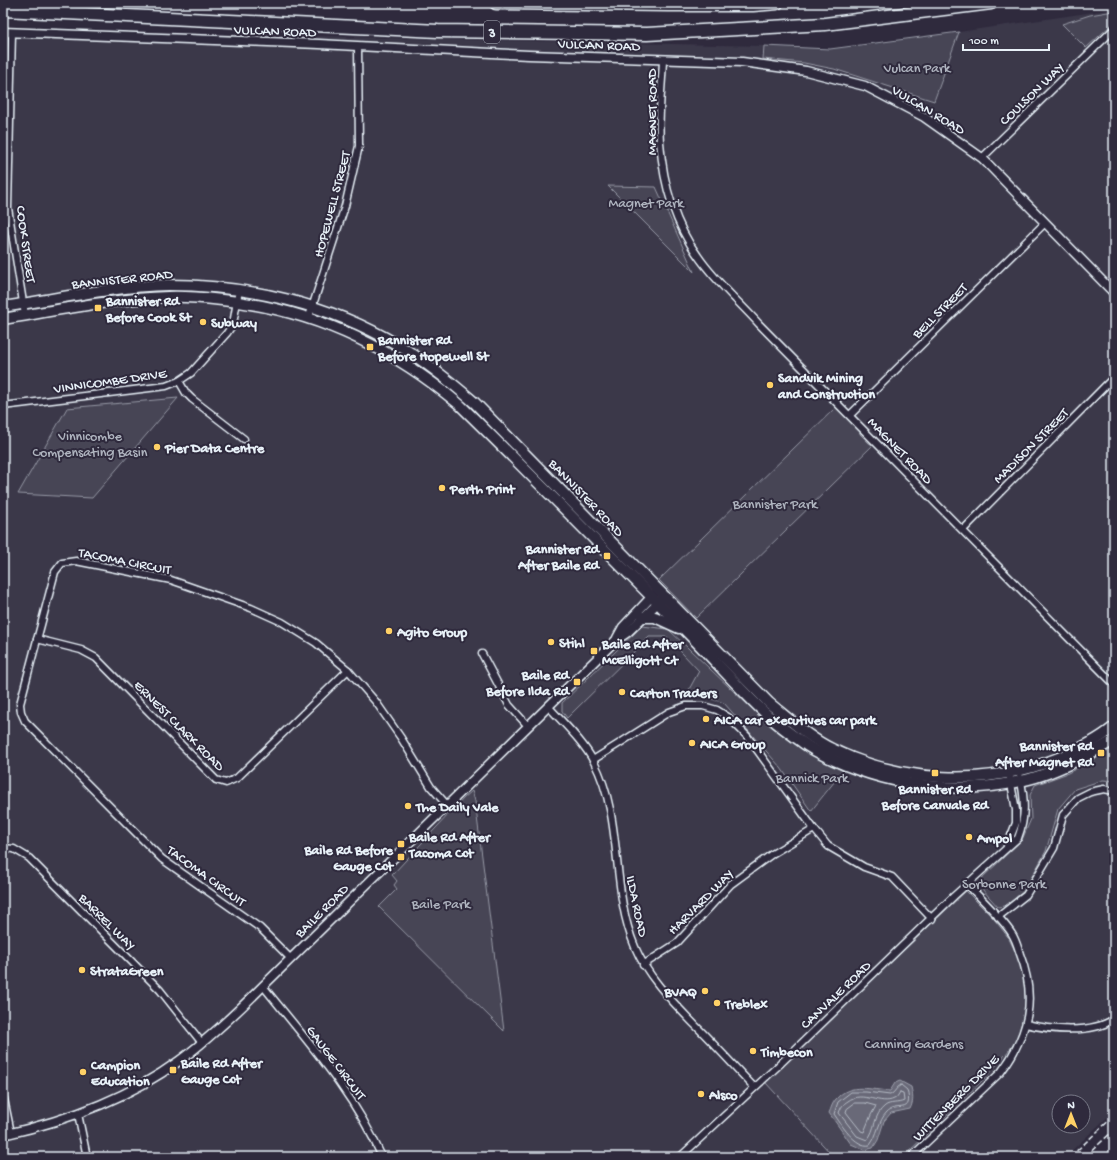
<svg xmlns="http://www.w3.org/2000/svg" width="1117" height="1160" font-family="'Gochi Hand',sans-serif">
<rect width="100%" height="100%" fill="#2f2a3d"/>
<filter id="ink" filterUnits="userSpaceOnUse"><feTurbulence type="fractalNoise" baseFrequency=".025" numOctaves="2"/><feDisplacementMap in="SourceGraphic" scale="8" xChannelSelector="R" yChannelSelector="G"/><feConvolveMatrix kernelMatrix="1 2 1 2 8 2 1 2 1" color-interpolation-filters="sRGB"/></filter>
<g filter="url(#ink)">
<path fill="#3b3749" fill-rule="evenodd" d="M1114 9V1111L1065 1157H3V29L764 46 830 49 959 32ZM1059 1102H1083V1126H1059Z"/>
<g fill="#464455" stroke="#979aa6">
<polygon points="1114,11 1114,21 1111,25 1086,48 1062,24 1090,15"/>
<polygon points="959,32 934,101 834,69 804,63 763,59 764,46 830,49"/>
<polygon points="608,186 656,187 694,272"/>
<polygon points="178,398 92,498 18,494 67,408"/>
<polygon points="836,407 860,431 860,434 869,443 873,445 696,618 659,580"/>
<polygon points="642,626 668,629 750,707 804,750 843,771 811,811 781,768 724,703 703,696 686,695 699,671 667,637 649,637 567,718 562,711 562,703"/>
<polygon points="1114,748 1114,781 1103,780 1075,789 1058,809 1046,851 1024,891 1005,906 998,907 981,888 981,882 983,877 1022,840 1031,819 1030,795 1035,785 1068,773"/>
<polygon points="472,791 475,801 504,1031 379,907 397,889 394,885 397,881 392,875 464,798"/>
<polygon points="966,891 994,919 1008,937 1025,971 1027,1005 1017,1040 1006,1054 985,1078 903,1157 834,1157 765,1082"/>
</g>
<path fill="#696978" stroke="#9c9fab" d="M900 1081 911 1087C913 1096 914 1101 910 1109L891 1113 884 1121 878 1140 873 1148 865 1150 851 1144 829 1113C831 1109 832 1103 836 1099 851 1082 870 1090 890 1091L895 1083Z"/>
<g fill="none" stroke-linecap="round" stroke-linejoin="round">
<g stroke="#b5bbc5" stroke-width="1">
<path d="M901 1085 907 1090C914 1116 896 1102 887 1112 878 1121 878 1135 870 1145 855 1148 841 1124 834 1114L838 1102 851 1092H866L890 1095C895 1093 896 1087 901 1085Z"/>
<path d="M900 1092 903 1093 904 1101C898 1104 890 1102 885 1106 873 1115 876 1130 867 1140L857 1136 839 1113C841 1107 843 1104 848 1101 862 1090 881 1106 894 1099 897 1098 898 1095 900 1092Z"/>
<polygon points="855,1103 865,1103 876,1106 871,1115 864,1132 861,1131 846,1112 847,1109"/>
</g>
<g stroke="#e8f1f8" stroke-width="9">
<g id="minor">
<polyline points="12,32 8,208 25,315"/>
<path d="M663 60C662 87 658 115 660 142 663 182 674 223 698 256 715 281 739 302 759 324L1114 684"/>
<polyline points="982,158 1114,29"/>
<polyline points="309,317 345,206 359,146 358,47"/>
<polyline points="179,381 186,393 192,399 244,439"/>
<polyline points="3,406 166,386 179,381 191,373 227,333 233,324 239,290"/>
<polyline points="850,415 1045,223"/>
<polyline points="963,530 1114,377"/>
<polyline points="37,639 81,650 96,658 216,780 226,783 237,778 348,670"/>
<polyline points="482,654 509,705 528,726"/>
<path d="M548 706C564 724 583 741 594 762 624 820 610 888 635 947 648 978 673 1002 696 1026 716 1046 735 1067 754 1087"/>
<polyline points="593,760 669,712 686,706 703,706 717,710 728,717 747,736 814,829 828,846 864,867 892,877 932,919"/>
<polyline points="1007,846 1016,823 1016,810 1009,773"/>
<polyline points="3,848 14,849 29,858 160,990 202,1043"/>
<polyline points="998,917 1026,895 1054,848 1063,815 1078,798 1090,792 1104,789 1114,791"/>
<polyline points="290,958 260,928 162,859 25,721 21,712 20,704 55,572 62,563 76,561 171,580 214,595 251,608 282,622 316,643 348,670 376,702 401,738 431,787 447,805"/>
<polyline points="643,965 677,943 731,884 772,854 814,829"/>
<path d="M263 986C307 1041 354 1093 382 1157"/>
<path d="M1026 1024C1051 1030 1092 1034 1114 1019"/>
<polyline points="3,1094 11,1133"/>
<polyline points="78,1114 87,1157"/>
<path d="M680 1157 779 1065 954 896 1018 838C1026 817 1025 799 1020 777"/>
<path d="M911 1157 1001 1072C1029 1034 1037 998 1020 954 1018 948 1016 940 1012 934 1002 918 980 898 967 884"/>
</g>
</g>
<g stroke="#e8f1f8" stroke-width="11">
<g id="tertiary">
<polyline points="3,32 319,44 529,55 742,62 806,71 865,86 924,117 982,158 1114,293"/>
<polyline points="617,638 623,627 656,592"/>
<path d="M3 1135C66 1121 127 1099 179 1061 209 1039 236 1013 263 986L615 641 628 632 662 599"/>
</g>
</g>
<g stroke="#e8f1f8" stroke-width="13">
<g id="primary">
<path d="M3 307C57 299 113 286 168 285 248 285 329 304 398 345 425 361 451 382 475 403L769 703C789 719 809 738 832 749 902 783 984 787 1056 759 1076 751 1097 741 1114 727"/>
<path d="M3 319C58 310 112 299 168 297 186 296 204 298 222 300 313 309 390 346 459 404 535 478 609 555 684 629 710 655 734 683 761 709 773 721 788 732 802 742 811 749 823 755 834 760 894 787 964 796 1029 779 1059 771 1087 756 1114 740"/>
<polyline points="643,617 655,617 679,628"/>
</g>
</g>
<g stroke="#e8f1f8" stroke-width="15">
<g id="motorway">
<polyline points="496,3 668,5 753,5 777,3"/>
<polyline points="3,10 438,31 647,34 825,24 991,3"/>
</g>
</g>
<use href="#minor" stroke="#2f2a3d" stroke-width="6"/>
<use href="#tertiary" stroke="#2f2a3d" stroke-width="8"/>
<use href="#primary" stroke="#2f2a3d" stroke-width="10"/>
<use href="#motorway" stroke="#2f2a3d" stroke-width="12"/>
<g stroke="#e8f1f8" stroke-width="1.5" stroke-dasharray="6 3" stroke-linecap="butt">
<polyline points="1070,1157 1114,1116"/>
<polyline points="1085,1157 1114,1130"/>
</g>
</g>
</g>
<g fill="#ffd166" stroke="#2f2a3d" stroke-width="1.5">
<rect x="94" y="304" width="8" height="8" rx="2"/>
<circle cx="203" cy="322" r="4"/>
<rect x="366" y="343" width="8" height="8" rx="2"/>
<circle cx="770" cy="385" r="4"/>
<circle cx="157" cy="447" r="4"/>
<circle cx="442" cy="488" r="4"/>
<rect x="603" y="552" width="8" height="8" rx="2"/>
<circle cx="389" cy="631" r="4"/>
<circle cx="551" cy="642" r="4"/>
<rect x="590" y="647" width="8" height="8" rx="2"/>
<rect x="573" y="678" width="8" height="8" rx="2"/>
<circle cx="622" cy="692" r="4"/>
<circle cx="706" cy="719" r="4"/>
<circle cx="692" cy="743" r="4"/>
<rect x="1097" y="749" width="8" height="8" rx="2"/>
<rect x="931" y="769" width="8" height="8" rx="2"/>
<circle cx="408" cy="806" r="4"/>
<circle cx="969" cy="837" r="4"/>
<rect x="397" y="840" width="8" height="8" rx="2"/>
<rect x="397" y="853" width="8" height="8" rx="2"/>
<circle cx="82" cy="970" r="4"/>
<circle cx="705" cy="991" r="4"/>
<circle cx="717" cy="1003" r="4"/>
<circle cx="753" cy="1051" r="4"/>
<rect x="169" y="1066" width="8" height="8" rx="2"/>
<circle cx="83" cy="1072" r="4"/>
<circle cx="701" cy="1094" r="4"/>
</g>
<g text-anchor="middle" stroke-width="4" stroke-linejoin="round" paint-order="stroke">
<rect fill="#2f2a3d" stroke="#b0b5c0" stroke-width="1" x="484" y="21" width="16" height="22" rx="3"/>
<g font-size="13" font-weight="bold" fill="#e8f1f8">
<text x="492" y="37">3</text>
</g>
<g font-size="14" fill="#e8f1f8" stroke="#2f2a3d">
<text transform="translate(275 30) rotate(2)" y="5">VULCAN ROAD</text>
<text transform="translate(599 44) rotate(2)" y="5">VULCAN ROAD</text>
<text transform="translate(1031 93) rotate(-44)" y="5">COULSON WAY</text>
<text transform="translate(929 109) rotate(31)" y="5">VULCAN ROAD</text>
<text transform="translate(651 112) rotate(-90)" y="5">MAGNET ROAD</text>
<text transform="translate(331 204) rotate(-75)" y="5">HOPEWELL STREET</text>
<text transform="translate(27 244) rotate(82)" y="5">COOK STREET</text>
<text transform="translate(122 278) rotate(-6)" y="5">BANNISTER ROAD</text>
<text transform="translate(939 310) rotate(-45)" y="5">BELL STREET</text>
<text transform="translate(110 380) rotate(-8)" y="5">VINNICOMBE DRIVE</text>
<text transform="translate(1030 445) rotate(-45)" y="5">MADISON STREET</text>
<text transform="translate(901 450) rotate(46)" y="5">MAGNET ROAD</text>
<text transform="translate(587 497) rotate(46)" y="5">BANNISTER ROAD</text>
<text transform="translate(125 560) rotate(11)" y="5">TACOMA CIRCUIT</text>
<text transform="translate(180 725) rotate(45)" y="5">ERNEST CLARK ROAD</text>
<text transform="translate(207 875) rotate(36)" y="5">TACOMA CIRCUIT</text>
<text transform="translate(700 901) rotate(-45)" y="5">HARVARD WAY</text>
<text transform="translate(638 906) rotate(78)" y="5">ILDA ROAD</text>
<text transform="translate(321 910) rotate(-45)" y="5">BAILE ROAD</text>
<text transform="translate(108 921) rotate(45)" y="5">BARREL WAY</text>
<text transform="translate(835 994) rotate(-44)" y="5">CANVALE ROAD</text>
<text transform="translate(337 1062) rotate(53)" y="5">GAUGE CIRCUIT</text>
<text transform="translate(955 1097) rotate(-45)" y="5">WITTENBERG DRIVE</text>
</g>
<g font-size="14" fill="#afb4bf" stroke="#2f2a3d">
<text x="917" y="72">Vulcan Park</text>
<text x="646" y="207">Magnet Park</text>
<text x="90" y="440">Vinnicombe<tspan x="90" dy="16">Compensating Basin</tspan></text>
<text x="775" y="508">Bannister Park</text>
<text x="812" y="782">Bannick Park</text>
<text x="1004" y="888">Sorbonne Park</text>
<text x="441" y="908">Baile Park</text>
<text x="914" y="1048">Canning Gardens</text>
</g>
<g font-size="14" font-weight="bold" fill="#e8f1f8" stroke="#2f2a3d" text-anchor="start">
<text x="106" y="305">Bannister Rd<tspan x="106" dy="16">Before Cook St</tspan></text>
<text x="211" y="327">Subway</text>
<text x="378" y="344">Bannister Rd<tspan x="378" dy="16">Before Hopewell St</tspan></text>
<text x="778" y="382">Sandvik Mining<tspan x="778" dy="16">and Construction</tspan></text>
<text x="165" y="452">Pier Data Centre</text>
<text x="450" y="493">Perth Print</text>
<text x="599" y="553" text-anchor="end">Bannister Rd<tspan x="599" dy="16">After Baile Rd</tspan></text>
<text x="397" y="636">Agito Group</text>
<text x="559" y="647">Stihl</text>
<text x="602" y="648">Baile Rd After<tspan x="602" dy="16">McElligott Ct</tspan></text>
<text x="569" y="679" text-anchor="end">Baile Rd<tspan x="569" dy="16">Before Ilda Rd</tspan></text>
<text x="630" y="697">Carton Traders</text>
<text x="714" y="724">AICA car executives car park</text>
<text x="700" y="748">AICA Group</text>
<text x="1093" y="750" text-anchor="end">Bannister Rd<tspan x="1093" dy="16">After Magnet Rd</tspan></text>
<text x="935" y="793" text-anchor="middle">Bannister Rd<tspan x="935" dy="16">Before Canvale Rd</tspan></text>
<text x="416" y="811">The Daily Vale</text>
<text x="409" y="841">Baile Rd After<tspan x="409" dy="16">Tacoma Cct</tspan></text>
<text x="977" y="842">Ampol</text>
<text x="393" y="854" text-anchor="end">Baile Rd Before<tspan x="393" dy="16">Gauge Cct</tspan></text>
<text x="90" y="975">StrataGreen</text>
<text x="697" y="996" text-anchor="end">BVAQ</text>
<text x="725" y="1008">Treblex</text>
<text x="761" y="1056">Timbecon</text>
<text x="181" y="1067">Baile Rd After<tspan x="181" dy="16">Gauge Cct</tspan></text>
<text x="91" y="1069">Campion<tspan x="91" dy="16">Education</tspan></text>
<text x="709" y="1099">Alsco</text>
</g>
</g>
<rect width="1117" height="1160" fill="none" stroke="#2f2a3d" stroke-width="16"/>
<rect x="8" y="8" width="1101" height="1144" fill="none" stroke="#e8f1f8" stroke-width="1.5" filter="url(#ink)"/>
<g transform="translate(1071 1114)"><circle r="19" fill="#2f2a3d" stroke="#797a88"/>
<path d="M0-3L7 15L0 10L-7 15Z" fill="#ffd166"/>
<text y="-6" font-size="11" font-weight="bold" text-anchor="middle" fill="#e8f1f8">N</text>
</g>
<path d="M963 44v6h86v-6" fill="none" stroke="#e8f1f8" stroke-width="2"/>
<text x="969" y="44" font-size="12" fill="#e8f1f8" stroke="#2f2a3d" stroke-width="3" paint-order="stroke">100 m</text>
</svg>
